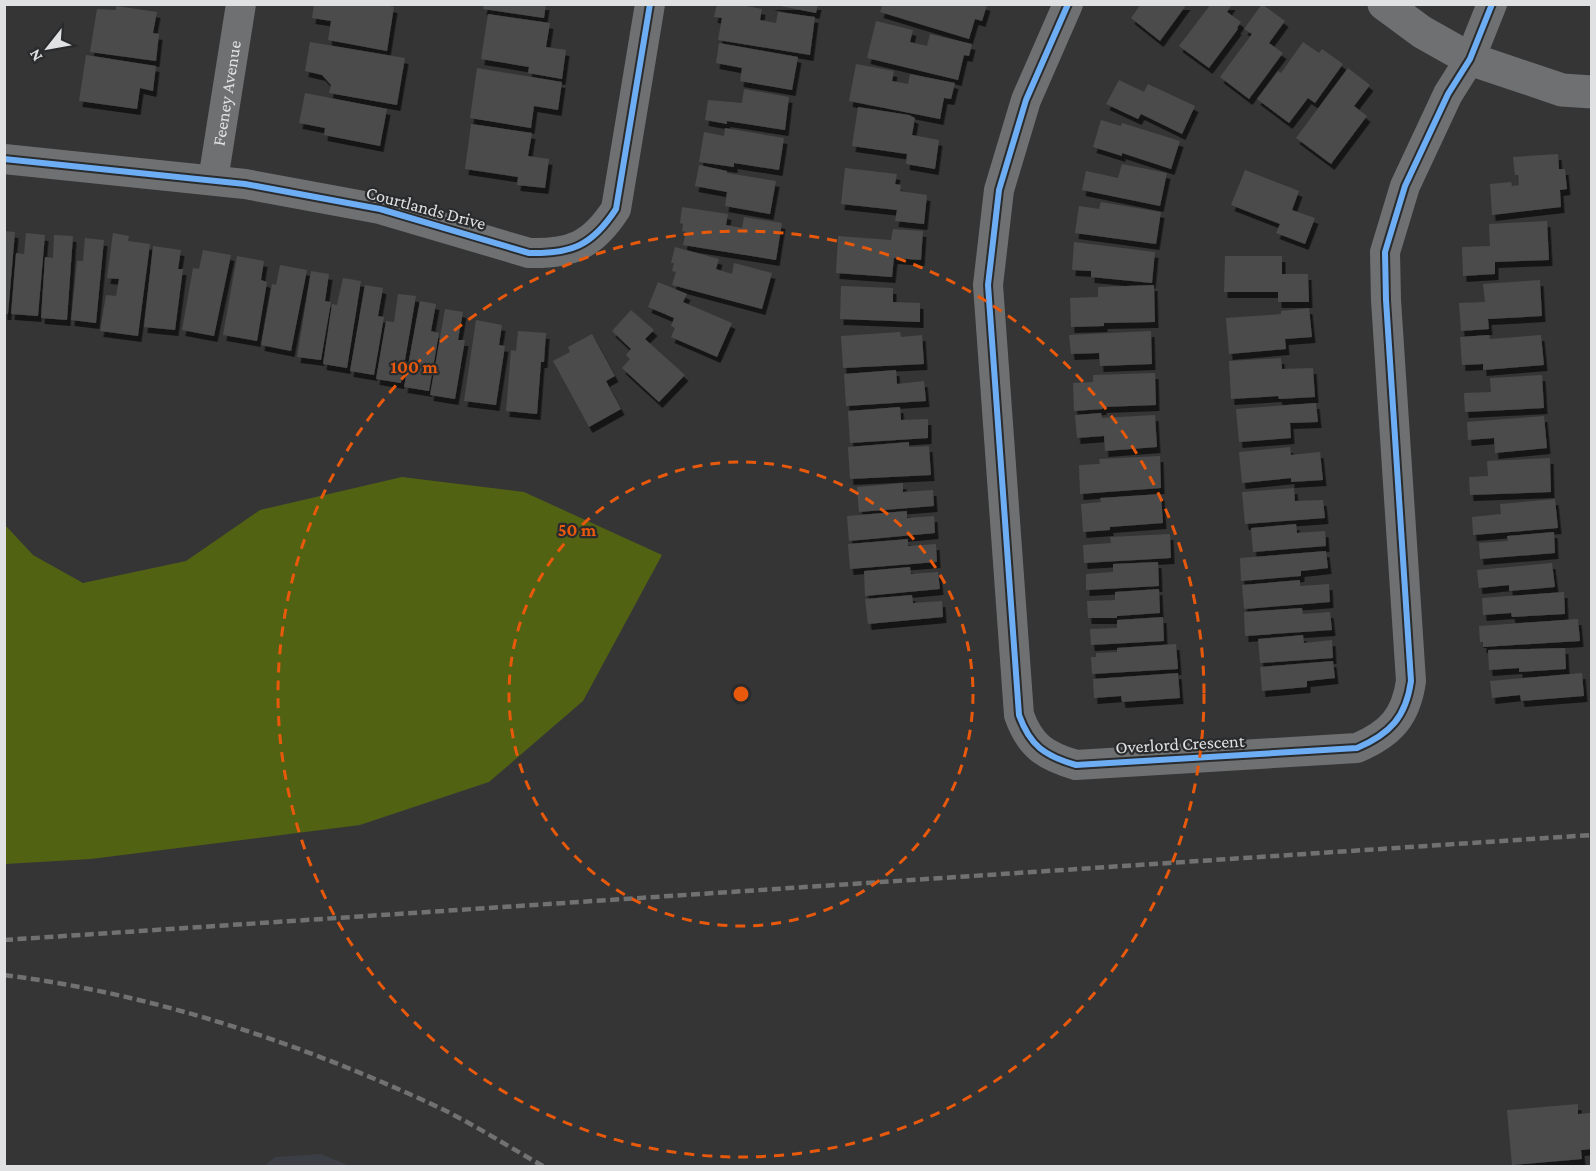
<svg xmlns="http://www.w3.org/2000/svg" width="1596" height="1171" font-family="'Crimson Pro',serif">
<defs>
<filter id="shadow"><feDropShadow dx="3.5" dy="6" stdDeviation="0" flood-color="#0009"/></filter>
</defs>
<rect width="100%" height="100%" fill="#353536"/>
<polygon fill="#3b3f45" points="321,1154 350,1166 265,1166 275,1157"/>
<polygon fill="#516213" points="402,477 524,492 662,555 583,701 489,782 360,825 91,859 5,864 5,525 33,555 83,583 186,561 260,510"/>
<g fill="#4b4b4c" filter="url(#shadow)">
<polygon points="314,4 380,4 394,7 387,51 328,40 331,21 312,18"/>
<polygon points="484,4 546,4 544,18 483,9"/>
<polygon points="717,4 736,4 762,9 760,20 776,23 778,12 815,17 810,55 718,40 722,18 714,17"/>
<polygon points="770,4 818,4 816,13"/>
<polygon points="883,4 984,4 987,5 982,21 975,19 969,39 880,12"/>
<polygon points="1141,4 1187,4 1160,41 1131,18"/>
<polygon points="1211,4 1232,4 1227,12 1241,22 1237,28 1238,29 1209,68 1179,46"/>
<polygon points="1262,4 1285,21 1269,43 1283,53 1249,99 1220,77 1252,34 1244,29"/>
<polygon points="116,6 157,12 153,33 159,34 156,61 90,52 97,9 116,10"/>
<polygon points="488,14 550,23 546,47 566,50 562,79 528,73 529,67 481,59"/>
<polygon points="876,21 913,30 910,42 927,46 930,34 972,44 969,56 964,55 958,80 867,58"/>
<polygon points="310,42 405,58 397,105 329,93 331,85 322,75 305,71"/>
<polygon points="1303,42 1319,53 1322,49 1343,64 1315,103 1308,98 1289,123 1257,99 1278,71 1281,73"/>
<polygon points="719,43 798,57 792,90 740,81 742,68 716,63"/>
<polygon points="86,55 156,66 153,91 140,88 137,109 79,101"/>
<polygon points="856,64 894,71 892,81 908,84 910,74 955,83 951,99 944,98 940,119 849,101"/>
<polygon points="477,68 562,82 558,110 534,106 531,128 470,118"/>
<polygon points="1348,68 1370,85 1354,106 1367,116 1331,164 1296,138"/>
<polygon points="1119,80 1144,92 1148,84 1195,106 1182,134 1141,114 1138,119 1106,104"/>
<polygon points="744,89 789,97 785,130 727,121 727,124 705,120 708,100 742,103"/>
<polygon points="305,93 387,109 380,146 324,135 325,128 299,123"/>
<polygon points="858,107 909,115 915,118 912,135 939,140 935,169 906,164 907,154 852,146"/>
<polygon points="1101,120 1121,126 1122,123 1180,141 1171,169 1122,153 1122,156 1093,147"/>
<polygon points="471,124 532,133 528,156 549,159 545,188 517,185 518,177 465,169"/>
<polygon points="725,128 784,138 779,170 734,163 734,167 699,162 704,132 724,136"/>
<polygon points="1558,154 1559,169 1565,169 1567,189 1560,190 1561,207 1492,215 1490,184 1511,182 1512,186 1519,185 1518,175 1515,175 1513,157"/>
<polygon points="1122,164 1167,173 1160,206 1082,190 1086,171 1118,178"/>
<polygon points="699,165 727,171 727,173 776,181 770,214 725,206 727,192 695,186"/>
<polygon points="845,168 897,174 895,184 901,185 900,191 927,195 924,224 895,221 897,210 841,204"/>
<polygon points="1245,170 1299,191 1292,210 1315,218 1305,244 1276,233 1280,224 1231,205"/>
<polygon points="1101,202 1161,212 1156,244 1075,233 1079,206 1099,209"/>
<polygon points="682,207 728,214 726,225 742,228 744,217 782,223 776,260 683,245 686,232 682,231 683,224 680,223"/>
<polygon points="1547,221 1549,260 1495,262 1495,274 1463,276 1462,247 1490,246 1489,224"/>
<polygon points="893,229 923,231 921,260 894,258 892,277 836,273 838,236 891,240"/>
<polygon points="4,231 15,232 8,314 4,314"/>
<polygon points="26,233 45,235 38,316 11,314 16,253 24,254"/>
<polygon points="113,233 129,236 128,241 150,244 138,336 100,331 106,295 116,296 119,279 107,278"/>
<polygon points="54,235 73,236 67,320 41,318 45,257 53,258"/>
<polygon points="85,238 104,240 96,323 71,320 77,261 83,261"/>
<polygon points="1074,242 1155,252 1152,283 1091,277 1091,271 1072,270"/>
<polygon points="153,246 181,250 178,269 183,269 175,330 144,327"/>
<polygon points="675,247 719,259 716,269 732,274 734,263 772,273 762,309 672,285 676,272 672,271 674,263 671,263"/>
<polygon points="203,250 231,255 214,336 182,330 193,268 199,269"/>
<polygon points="237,256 264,261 261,280 267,282 257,341 223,335"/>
<polygon points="1225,256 1282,256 1282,274 1308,274 1309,302 1278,302 1278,292 1224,292"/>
<polygon points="280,265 307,270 291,351 261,345 272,284 276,285"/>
<polygon points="311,271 329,274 325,301 331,302 321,360 297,357"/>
<polygon points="343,278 361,281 347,368 323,364 332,304 337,305"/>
<polygon points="1540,280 1542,316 1488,319 1489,329 1461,331 1459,303 1485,302 1483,284"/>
<polygon points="658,282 687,294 683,302 732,323 717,357 671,337 675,328 671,326 674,318 648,307"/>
<polygon points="365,285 383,288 378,316 384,317 374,375 350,371"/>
<polygon points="1154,285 1155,322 1104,323 1104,326 1071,327 1070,298 1098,297 1098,287"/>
<polygon points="841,286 893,288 893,302 920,303 920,322 840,319"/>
<polygon points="398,294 416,296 401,383 376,379 386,321 394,322"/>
<polygon points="420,301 436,304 431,331 439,333 429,391 404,387"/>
<polygon points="1309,308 1312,337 1285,339 1286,349 1229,354 1226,318 1281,314 1281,311"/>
<polygon points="445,309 463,312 458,340 465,340 455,399 430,395"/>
<polygon points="631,310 654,330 645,339 685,375 659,402 622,368 630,359 626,355 631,349 612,331"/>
<polygon points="476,320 502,325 499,345 505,346 496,405 464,401"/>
<polygon points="518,331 546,333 544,362 541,362 537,414 506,411 511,350 516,351"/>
<polygon points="1151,331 1152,364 1100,366 1099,353 1071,354 1069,335"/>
<polygon points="900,332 901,337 922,335 924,364 843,368 841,336"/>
<polygon points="592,334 615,376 606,381 621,409 589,427 553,361 570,352 568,347"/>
<polygon points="1489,335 1490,339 1541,335 1544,365 1483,370 1483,364 1462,365 1460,337"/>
<polygon points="1281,358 1282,369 1313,368 1315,397 1279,399 1278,396 1231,399 1229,361"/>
<polygon points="896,370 897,384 924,381 926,401 846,406 844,374"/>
<polygon points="1155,373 1156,405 1103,407 1103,409 1074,411 1073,383 1093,382 1093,375"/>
<polygon points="1542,375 1544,408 1465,412 1464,393 1491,392 1490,378"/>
<polygon points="1316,403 1318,422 1290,423 1291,438 1239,442 1236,409"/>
<polygon points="900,407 901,420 928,419 928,438 850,443 848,411"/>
<polygon points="1101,413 1102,418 1155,415 1157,447 1105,451 1104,436 1077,438 1075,415"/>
<polygon points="1544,416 1547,448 1495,453 1494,438 1468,440 1467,422"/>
<polygon points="909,442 909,447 929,446 931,475 850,479 848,447"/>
<polygon points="1290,447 1291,455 1320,452 1323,480 1291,482 1291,478 1242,483 1239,452"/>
<polygon points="1160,456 1161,488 1080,494 1079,465 1100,464 1099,459"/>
<polygon points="1550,458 1551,492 1470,495 1469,477 1488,476 1487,461"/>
<polygon points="903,483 903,492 933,490 934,506 859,512 857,487"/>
<polygon points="1294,488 1295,501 1323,500 1325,518 1245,524 1242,492"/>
<polygon points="1161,494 1163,523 1110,527 1110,530 1083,532 1081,504 1101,502 1100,498"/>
<polygon points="1555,499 1558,528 1473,535 1472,517 1501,514 1500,504"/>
<polygon points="907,511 907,518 934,516 935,533 849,541 847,516"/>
<polygon points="1296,524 1297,533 1325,531 1326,546 1253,552 1251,528"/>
<polygon points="1554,532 1555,553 1480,559 1479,543 1508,541 1507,536"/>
<polygon points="1170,534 1171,558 1084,563 1083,545 1111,543 1110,537"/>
<polygon points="908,539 908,546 936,544 937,562 850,569 848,544"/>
<polygon points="1326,551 1328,568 1301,571 1301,576 1241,581 1240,558"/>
<polygon points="1158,562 1159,586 1086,590 1086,574 1113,572 1113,564"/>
<polygon points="1552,563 1555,587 1509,591 1509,585 1479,588 1477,570"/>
<polygon points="910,567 911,574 938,572 940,589 865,596 864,571"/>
<polygon points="1300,580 1300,586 1329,584 1330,602 1244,609 1242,585"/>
<polygon points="1159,589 1160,613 1117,616 1117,618 1088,618 1087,601 1115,600 1115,592"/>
<polygon points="1564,592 1565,614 1512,617 1511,613 1483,615 1482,598"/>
<polygon points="912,595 913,603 942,601 943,617 868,624 865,599"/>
<polygon points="1302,608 1303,614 1330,612 1332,630 1245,636 1244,612"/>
<polygon points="1163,617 1164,641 1091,645 1090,629 1117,628 1117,620"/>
<polygon points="1578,619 1580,641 1483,647 1483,642 1480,642 1479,626"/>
<polygon points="1303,635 1304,643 1332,640 1333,658 1260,663 1258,639"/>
<polygon points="1176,644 1178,669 1092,674 1091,657 1096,657 1096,653 1117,652 1117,648"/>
<polygon points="1565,648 1566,669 1519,672 1519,668 1489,670 1488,650"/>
<polygon points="1333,661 1335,678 1307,681 1307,687 1262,691 1260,667"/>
<polygon points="1178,673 1180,698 1122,702 1121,696 1094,698 1093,679"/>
<polygon points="1582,673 1584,696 1521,701 1520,695 1492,698 1490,681"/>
<polygon points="1578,1104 1578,1114 1590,1113 1592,1131 1592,1149 1581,1150 1582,1159 1512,1165 1507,1110"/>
</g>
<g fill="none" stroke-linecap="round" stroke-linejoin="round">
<g stroke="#6f7071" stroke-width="30">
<path d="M1068 4 1026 100 999 190 988 285 1019 715C1030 746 1045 756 1076 765L1357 748C1390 734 1406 717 1411 681L1386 300 1385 252 1405 186 1448 94 1470 59 1492 4"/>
<path d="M4 159 245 184 380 209 529 253C571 254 592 246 616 209L650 4"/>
<path id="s1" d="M213 180 241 4"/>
</g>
<polyline stroke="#6f7071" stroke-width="33" points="1384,4 1422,32 1470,59 1562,90 1592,92"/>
<g stroke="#717172" stroke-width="4.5" stroke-dasharray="9 4.5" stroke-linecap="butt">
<polyline points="4,940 1592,835"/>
<path d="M4 975C155 994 303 1044 440 1108 475 1125 509 1147 543 1166"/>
</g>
<g stroke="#2a2b2d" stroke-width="10">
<g id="cycleway">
<path d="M1068 4 1026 100 999 190 988 285 1019 715C1030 746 1045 756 1076 765L1357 748C1390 734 1406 717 1411 681L1386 300 1385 252 1405 186 1448 94 1470 59 1492 4"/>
<path d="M4 159 245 184 380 209 529 253C571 254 592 246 616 209L650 4"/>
</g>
</g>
<use href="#cycleway" stroke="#6dadf4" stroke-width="6"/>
</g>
<g fill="none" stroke="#e8590c" stroke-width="3" stroke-dasharray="10 8">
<circle cx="741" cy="694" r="232"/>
<circle cx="741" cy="694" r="463"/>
</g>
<g text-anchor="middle" stroke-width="4.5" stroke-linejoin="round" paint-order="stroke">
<g font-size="18" fill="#e0e1e2" stroke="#2a2b2d">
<text dy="6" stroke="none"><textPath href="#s1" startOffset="88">Feeney Avenue</textPath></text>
<text transform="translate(426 208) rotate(15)" y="6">Courtlands Drive</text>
<text transform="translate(1180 744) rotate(-3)" y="6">Overlord Crescent</text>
</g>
</g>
<circle cx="741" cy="694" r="9" fill="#e8590c" stroke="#2a2b2d" stroke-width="3"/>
<g font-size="18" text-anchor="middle" font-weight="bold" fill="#e8590c" stroke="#2a2b2d" stroke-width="4.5" stroke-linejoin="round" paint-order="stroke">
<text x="414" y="373">100 m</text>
<text x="577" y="536">50 m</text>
</g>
<rect width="1596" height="1171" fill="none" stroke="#e0e1e2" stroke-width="12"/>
<g transform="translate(48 48) rotate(239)" stroke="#2a2b2d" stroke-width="4.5" paint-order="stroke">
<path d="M0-4.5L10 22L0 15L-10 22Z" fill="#e0e1e2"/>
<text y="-9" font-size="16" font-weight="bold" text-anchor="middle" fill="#e0e1e2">N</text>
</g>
</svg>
